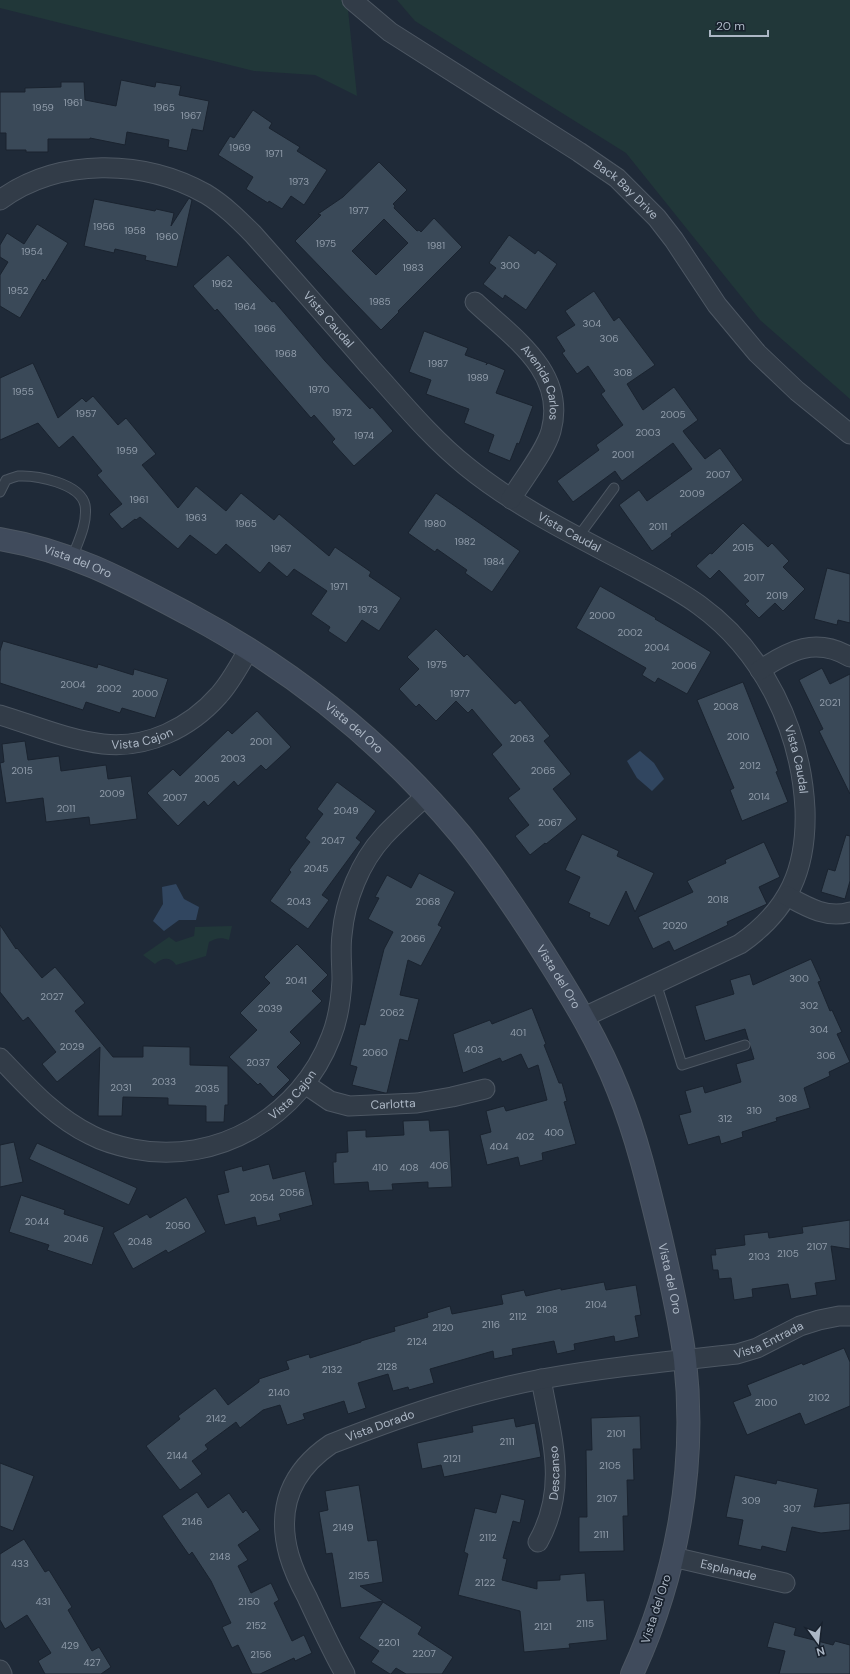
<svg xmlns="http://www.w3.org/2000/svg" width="850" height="1674" font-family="'DM Sans',sans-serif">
<rect width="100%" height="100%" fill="#1f2a38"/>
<g fill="#213739">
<polygon points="0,0 347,0 357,96 315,75 254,71 0,8"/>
<polygon points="397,0 850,0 850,399 760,320 626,153 415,21"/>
<path d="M232 926 229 940C221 937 216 938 209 942L206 956 176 965C170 956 162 958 155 964L143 955 169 937 176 942 194 936 195 927Z"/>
</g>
<g fill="#314660">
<polygon points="640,751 654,763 664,779 652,791 637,778 627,761"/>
<polygon points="176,884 184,899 199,907 196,920 179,920 164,931 153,921 163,904 162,887"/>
</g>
<g fill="#3a4958" stroke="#1a232f" fill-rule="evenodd">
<polygon points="121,80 155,87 156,82 181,86 179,95 209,101 203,131 192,129 187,151 168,147 169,140 127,132 125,145 90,138 90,139 48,139 48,152 26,152 26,150 6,150 6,133 0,133 0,92 25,92 25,88 61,87 61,82 84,82 85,100 116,106"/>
<polygon points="253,110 272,123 269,128 300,147 297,151 327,170 304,205 291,196 282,209 269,201 268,203 246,189 253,177 218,155 230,136 234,138"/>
<path d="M379 162 407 190 393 204 395 206 394 208 417 231 419 230 421 232 434 218 462 247 398 311 399 312 381 330 295 241 321 215 318 214 343 197ZM384 219 408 243 376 275 352 251Z"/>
<polygon points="189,198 192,200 177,267 145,260 146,256 115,249 114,253 84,246 94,199 155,211 156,209 174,213 171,226"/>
<polygon points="37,224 68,243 45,281 43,279 20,318 0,306 0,275 8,262 0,257 0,245 7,233 24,244"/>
<polygon points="509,235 535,254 538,250 557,264 526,310 505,295 503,299 483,284 496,268 489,263"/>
<polygon points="228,255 272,302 274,301 325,361 370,409 372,407 393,431 354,466 332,442 335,439 314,415 311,418 217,309 215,311 193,286"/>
<polygon points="594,291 614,321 619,317 655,365 627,384 643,410 674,387 698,420 683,431 685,434 705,459 720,448 743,480 671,534 672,536 652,551 619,505 639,490 647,501 692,469 673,443 622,481 615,471 573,502 557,481 599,450 596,445 623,425 601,394 605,391 588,366 577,374 562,353 565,351 556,337 575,325 565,311"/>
<polygon points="424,331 468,348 465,355 487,363 486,365 488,363 505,370 496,393 533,406 519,444 517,443 510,461 488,452 494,435 464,423 469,409 426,394 431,380 409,372"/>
<polygon points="33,363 58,418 82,398 86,402 93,396 118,425 126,418 156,454 142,465 178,508 196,486 226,511 241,493 274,520 279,514 329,556 335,547 371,572 369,576 401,598 379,631 362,620 346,643 328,631 330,627 311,614 327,591 294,569 287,577 269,562 260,573 226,544 216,555 190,535 178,549 140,517 136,520 135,519 122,529 109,514 122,504 97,475 102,471 73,436 59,448 38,423 0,440 0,378"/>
<polygon points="436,493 520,551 492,592 465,573 467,570 437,549 435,552 408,533"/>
<polygon points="743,523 768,547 772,543 789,561 783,567 805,589 783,611 775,603 759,618 745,604 749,601 719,570 710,579 696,566 710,553 712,554"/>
<polygon points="827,568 850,574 850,623 838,620 837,625 814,619"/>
<polygon points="600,586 656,618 655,619 711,652 687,694 658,678 655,683 642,675 646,668 576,628"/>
<polygon points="436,629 464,657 467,654 515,704 520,700 550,736 544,741 571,774 553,789 577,819 546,844 545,843 530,855 515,836 529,825 508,798 520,789 492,754 502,745 472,709 468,713 456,701 436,721 419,704 416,707 399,689 419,669 407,657"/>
<polygon points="3,641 97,668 98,664 133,675 134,669 168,679 155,718 122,708 120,713 86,702 83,710 0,683 0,651"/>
<polygon points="822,668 830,684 850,674 850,794 819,731 823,729 799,680"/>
<polygon points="743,682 767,742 778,771 776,772 788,802 742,821 730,790 734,788 697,700"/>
<polygon points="257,711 291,747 266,770 261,765 238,786 234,781 208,806 204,801 178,826 147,793 173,769 180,776 228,730 232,734"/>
<polygon points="25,741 28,760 59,756 61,771 106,765 108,779 131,776 137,819 90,825 89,817 46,822 43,798 6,803 0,763 4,762 2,744"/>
<polygon points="337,782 376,811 356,838 361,842 322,895 329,900 308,929 270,901 291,872 289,870 310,842 305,838 323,814 317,809"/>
<polygon points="582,834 619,851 617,856 654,873 635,912 626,891 609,926 589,917 590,913 568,903 580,877 565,870"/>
<polygon points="846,835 850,836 850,881 845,899 821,892 828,869 835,871"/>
<polygon points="764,842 780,877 759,887 767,904 727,922 728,925 674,951 669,941 653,949 638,917 693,892 687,881 726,863 725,860"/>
<polygon points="419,873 455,892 438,925 442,927 421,966 408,960 400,995 419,999 408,1041 400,1039 387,1093 385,1093 352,1085 357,1067 350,1065 360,1024 365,1025 384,949 393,932 368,919 379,898 375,897 387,875 411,888"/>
<polygon points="0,925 16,949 17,948 42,978 55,967 85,1003 75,1011 113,1057 143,1057 143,1046 190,1047 190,1065 228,1066 228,1105 225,1105 224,1122 206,1122 206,1106 168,1105 168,1098 123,1097 122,1116 98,1116 100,1047 57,1082 42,1064 56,1052 28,1017 23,1021 0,992"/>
<polygon points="297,944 328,975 312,991 322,1001 290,1032 301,1043 277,1067 290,1080 273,1097 260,1083 258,1085 229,1057 257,1030 240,1013 270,983 264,977"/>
<polygon points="811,959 821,981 818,982 830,1011 832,1010 842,1032 837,1034 850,1062 829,1072 830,1076 804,1088 810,1108 776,1118 777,1121 742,1132 743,1137 721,1144 719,1136 688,1145 679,1115 691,1112 685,1091 703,1086 705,1093 741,1082 736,1064 754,1059 745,1029 705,1041 695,1006 734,994 730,980 750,974 753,985"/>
<polygon points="532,1008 546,1044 544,1045 559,1083 562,1083 567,1101 564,1102 576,1144 542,1153 543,1160 520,1166 518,1157 487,1165 480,1135 491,1132 486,1111 504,1106 506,1111 547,1100 538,1065 528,1069 521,1054 502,1062 500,1058 463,1073 453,1034 490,1020 492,1024"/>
<polygon points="429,1120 430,1131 449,1130 452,1187 428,1188 428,1182 392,1184 393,1190 369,1191 368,1182 334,1184 333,1162 336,1162 336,1153 348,1152 347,1131 366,1130 366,1137 404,1135 403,1121"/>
<polygon points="14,1142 23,1182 0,1187 0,1145"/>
<polygon points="37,1143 137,1188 129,1205 29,1159"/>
<polygon points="269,1164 273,1179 305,1171 313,1205 279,1214 281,1220 257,1226 255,1217 225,1225 217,1195 229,1192 224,1171 242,1166 243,1171"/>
<polygon points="21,1195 65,1210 64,1214 104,1227 92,1265 47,1250 49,1245 9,1232"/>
<polygon points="186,1197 206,1232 168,1253 166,1250 133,1269 113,1233 147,1214 150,1218"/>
<polygon points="850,1220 850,1249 831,1246 836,1280 815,1283 817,1295 791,1299 788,1284 752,1289 753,1297 734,1300 731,1278 719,1279 718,1270 713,1270 711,1255 716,1255 715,1249 745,1245 744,1235 768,1232 769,1238 803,1233 802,1227"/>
<polygon points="604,1282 606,1290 636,1285 641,1315 635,1316 639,1337 615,1342 614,1336 574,1344 575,1350 557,1354 554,1341 512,1349 513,1355 494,1359 493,1351 430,1369 434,1383 409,1390 408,1387 393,1391 388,1374 358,1383 366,1408 348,1414 344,1401 303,1414 305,1419 287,1425 280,1405 263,1410 240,1428 236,1422 205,1445 208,1449 192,1461 202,1474 180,1490 146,1446 180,1419 178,1416 215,1388 228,1405 259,1382 259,1379 289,1369 286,1361 309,1354 310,1358 361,1342 361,1341 395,1331 394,1327 428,1317 427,1313 450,1306 452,1314 503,1304 501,1295 524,1290 526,1296 561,1288 561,1290"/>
<polygon points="844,1348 850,1362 850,1406 805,1425 800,1413 747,1435 733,1402 751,1395 747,1385 802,1363 803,1365"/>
<polygon points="640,1416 641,1449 633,1449 634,1480 627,1480 628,1516 623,1516 624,1551 579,1552 579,1517 587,1517 586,1450 592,1450 591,1418"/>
<polygon points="514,1418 516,1427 535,1423 541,1457 444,1477 441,1465 422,1469 417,1443 473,1432 472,1426"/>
<polygon points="0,1463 34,1476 13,1531 0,1526"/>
<polygon points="735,1475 776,1484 777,1480 818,1489 814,1507 850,1503 850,1530 821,1533 792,1527 786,1552 762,1546 761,1550 738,1545 743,1520 726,1517"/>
<polygon points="359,1485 368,1541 377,1540 383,1582 360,1586 383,1601 341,1608 332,1553 326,1554 319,1512 328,1510 325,1491"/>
<polygon points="197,1492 208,1508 229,1493 243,1513 246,1510 260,1530 238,1545 248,1560 238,1566 251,1593 271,1583 279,1600 274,1603 292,1641 304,1635 312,1653 295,1661 294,1658 260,1674 252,1674 238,1645 232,1648 222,1627 231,1623 211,1581 192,1552 189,1555 162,1516"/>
<polygon points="501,1494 525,1500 520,1523 513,1521 503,1558 507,1559 502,1580 537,1589 537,1581 560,1580 560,1575 585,1573 587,1601 604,1600 607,1640 569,1644 570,1648 524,1652 520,1611 458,1595 468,1554 464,1552 475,1508 496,1513"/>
<polygon points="24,1539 45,1572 49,1570 72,1607 68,1610 92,1651 99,1647 111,1667 101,1674 45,1674 38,1661 51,1653 27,1615 5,1629 0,1620 0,1554"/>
<polygon points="383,1602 422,1627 418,1634 453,1657 442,1674 406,1674 396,1668 391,1674 390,1674 371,1662 379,1651 359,1638"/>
<polygon points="774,1622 796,1628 794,1635 833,1645 835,1641 850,1645 850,1674 779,1674 785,1651 767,1647"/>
</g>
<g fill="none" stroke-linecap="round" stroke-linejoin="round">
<g stroke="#4d5763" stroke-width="11">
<g id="lane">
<path d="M0 492 6 480C9 479 14 477 18 476 36 475 80 483 85 505 88 523 78 542 72 558"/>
<polyline points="578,537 614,488"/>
<polyline points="656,983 682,1065 745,1045"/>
</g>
</g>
<g stroke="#4d5763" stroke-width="21">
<g id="street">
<path id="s1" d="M352 0 390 32 579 152 617 178 657 218 674 240 717 305 757 353 797 391 850 434"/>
<path id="s2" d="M0 200C59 157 144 159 206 194 224 205 238 219 253 234 292 278 331 322 370 367 401 401 430 437 466 466 515 506 572 534 627 563 651 576 677 589 699 605 764 652 801 730 805 809 807 869 789 910 740 944L584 1017"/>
<path id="s3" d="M475 302C512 337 567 372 551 431 545 452 523 479 511 499"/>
<path d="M760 670C790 650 816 637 850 657"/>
<path id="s4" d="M0 715C33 725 68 740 103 744 147 749 190 728 219 695 231 682 240 664 249 649"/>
<path d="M787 896C807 907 827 919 850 912"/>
<path id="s5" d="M0 1058C28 1087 54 1117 91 1135 104 1142 119 1146 133 1149 217 1166 301 1116 331 1037 338 1020 341 999 342 980 342 965 340 950 342 935 345 900 360 862 384 836 397 822 412 809 426 796"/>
<path id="s6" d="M305 1084 330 1101 349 1106 417 1103 452 1097 485 1089"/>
<path id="s7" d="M538 1542C569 1487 551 1436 541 1379"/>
<path id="s8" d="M673 1557 785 1583"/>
<polyline points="0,1670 2,1674"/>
<path id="s9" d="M345 1674C331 1649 319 1623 307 1597 300 1584 293 1569 289 1555 276 1508 291 1471 331 1444 400 1417 469 1393 542 1379 607 1367 672 1361 737 1354L757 1348 800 1326 819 1320 839 1316H850"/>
</g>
</g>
<g stroke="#4d5763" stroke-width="24">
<g id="secondary">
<path id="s10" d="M0 539C72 551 126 581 190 615 293 670 386 745 461 835 492 873 519 914 545 955 573 999 599 1042 618 1090 637 1137 649 1188 661 1238 670 1278 680 1319 685 1360 697 1467 677 1577 632 1674"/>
</g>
</g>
<use href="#lane" stroke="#323c48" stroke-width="9"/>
<use href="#street" stroke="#323c48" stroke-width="19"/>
<use href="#secondary" stroke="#404b5c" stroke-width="22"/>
</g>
<g text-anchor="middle" stroke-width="3.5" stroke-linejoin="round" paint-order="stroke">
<g font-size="10" fill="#909caa">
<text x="73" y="106">1961</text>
<text x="43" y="111">1959</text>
<text x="164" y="111">1965</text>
<text x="191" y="119">1967</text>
<text x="240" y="151">1969</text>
<text x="274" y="157">1971</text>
<text x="299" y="185">1973</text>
<text x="359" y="214">1977</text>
<text x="104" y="230">1956</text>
<text x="135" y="234">1958</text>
<text x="167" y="240">1960</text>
<text x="326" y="247">1975</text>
<text x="436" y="249">1981</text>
<text x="32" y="255">1954</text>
<text x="510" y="269">300</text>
<text x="413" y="271">1983</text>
<text x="222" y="287">1962</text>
<text x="18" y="294">1952</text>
<text x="380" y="305">1985</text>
<text x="245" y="310">1964</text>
<text x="592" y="327">304</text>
<text x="265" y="332">1966</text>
<text x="609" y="342">306</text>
<text x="286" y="357">1968</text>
<text x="438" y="367">1987</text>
<text x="623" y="376">308</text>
<text x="478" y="381">1989</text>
<text x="319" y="393">1970</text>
<text x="23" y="395">1955</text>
<text x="342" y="416">1972</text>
<text x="86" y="417">1957</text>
<text x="673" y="418">2005</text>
<text x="648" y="436">2003</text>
<text x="364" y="439">1974</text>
<text x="127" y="454">1959</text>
<text x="623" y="458">2001</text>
<text x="718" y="478">2007</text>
<text x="692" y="497">2009</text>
<text x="139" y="503">1961</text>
<text x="196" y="521">1963</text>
<text x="246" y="527">1965</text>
<text x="435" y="527">1980</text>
<text x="658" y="530">2011</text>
<text x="465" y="545">1982</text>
<text x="743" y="551">2015</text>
<text x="281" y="552">1967</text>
<text x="494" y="565">1984</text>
<text x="754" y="581">2017</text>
<text x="339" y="590">1971</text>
<text x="777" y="599">2019</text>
<text x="368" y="613">1973</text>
<text x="602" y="619">2000</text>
<text x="630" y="636">2002</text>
<text x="657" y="651">2004</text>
<text x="437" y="668">1975</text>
<text x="684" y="669">2006</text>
<text x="73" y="688">2004</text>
<text x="109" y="692">2002</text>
<text x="145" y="697">2000</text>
<text x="460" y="697">1977</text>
<text x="830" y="706">2021</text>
<text x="726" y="710">2008</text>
<text x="738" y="740">2010</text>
<text x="522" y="742">2063</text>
<text x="261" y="745">2001</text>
<text x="233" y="762">2003</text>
<text x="750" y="769">2012</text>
<text x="22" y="774">2015</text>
<text x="543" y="774">2065</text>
<text x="207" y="782">2005</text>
<text x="112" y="797">2009</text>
<text x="759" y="800">2014</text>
<text x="175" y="801">2007</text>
<text x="66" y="812">2011</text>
<text x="346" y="814">2049</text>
<text x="550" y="826">2067</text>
<text x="333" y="844">2047</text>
<text x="316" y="872">2045</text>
<text x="718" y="903">2018</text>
<text x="299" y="905">2043</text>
<text x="428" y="905">2068</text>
<text x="675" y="929">2020</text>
<text x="413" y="942">2066</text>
<text x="799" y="982">300</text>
<text x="296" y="984">2041</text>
<text x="52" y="1000">2027</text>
<text x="809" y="1009">302</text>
<text x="270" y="1012">2039</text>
<text x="392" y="1016">2062</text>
<text x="819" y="1033">304</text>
<text x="518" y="1036">401</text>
<text x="72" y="1050">2029</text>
<text x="474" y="1053">403</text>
<text x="375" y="1056">2060</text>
<text x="826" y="1059">306</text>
<text x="258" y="1066">2037</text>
<text x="164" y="1085">2033</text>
<text x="121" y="1091">2031</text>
<text x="207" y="1092">2035</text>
<text x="788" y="1102">308</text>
<text x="754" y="1114">310</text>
<text x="725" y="1122">312</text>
<text x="554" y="1136">400</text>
<text x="525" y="1140">402</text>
<text x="499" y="1150">404</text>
<text x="439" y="1169">406</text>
<text x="380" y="1171">410</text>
<text x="409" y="1171">408</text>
<text x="292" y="1196">2056</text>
<text x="262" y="1201">2054</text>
<text x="37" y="1225">2044</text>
<text x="178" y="1229">2050</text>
<text x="76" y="1242">2046</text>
<text x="140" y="1245">2048</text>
<text x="817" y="1250">2107</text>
<text x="788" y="1257">2105</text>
<text x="759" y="1260">2103</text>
<text x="596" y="1308">2104</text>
<text x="547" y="1313">2108</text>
<text x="518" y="1320">2112</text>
<text x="491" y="1328">2116</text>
<text x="443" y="1331">2120</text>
<text x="417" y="1345">2124</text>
<text x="387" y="1370">2128</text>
<text x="332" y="1373">2132</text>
<text x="279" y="1396">2140</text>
<text x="819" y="1401">2102</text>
<text x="766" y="1406">2100</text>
<text x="216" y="1422">2142</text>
<text x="616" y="1437">2101</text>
<text x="507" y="1445">2111</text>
<text x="177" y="1459">2144</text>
<text x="452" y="1462">2121</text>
<text x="610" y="1469">2105</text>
<text x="607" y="1502">2107</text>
<text x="751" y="1504">309</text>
<text x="792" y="1512">307</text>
<text x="192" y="1525">2146</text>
<text x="343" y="1531">2149</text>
<text x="601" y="1538">2111</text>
<text x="488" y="1541">2112</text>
<text x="220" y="1560">2148</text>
<text x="20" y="1567">433</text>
<text x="359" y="1579">2155</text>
<text x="485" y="1586">2122</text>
<text x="43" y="1605">431</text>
<text x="249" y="1605">2150</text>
<text x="585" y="1627">2115</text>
<text x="256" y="1629">2152</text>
<text x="543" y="1630">2121</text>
<text x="389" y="1646">2201</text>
<text x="70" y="1649">429</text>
<text x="424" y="1657">2207</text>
<text x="261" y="1658">2156</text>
<text x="92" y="1666">427</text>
</g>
<g font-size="12" fill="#acb7c5" stroke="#18212d">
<text dy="4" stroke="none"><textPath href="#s1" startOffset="334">Back Bay Drive</textPath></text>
<text dy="4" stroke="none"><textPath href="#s2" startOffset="393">Vista Caudal</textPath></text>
<text dy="4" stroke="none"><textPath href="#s3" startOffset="107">Avenida Carlos</textPath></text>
<text dy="4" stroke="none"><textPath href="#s2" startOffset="717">Vista Caudal</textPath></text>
<text dy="4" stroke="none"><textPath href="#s10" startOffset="81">Vista del Oro</textPath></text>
<text dy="4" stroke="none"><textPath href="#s10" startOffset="405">Vista del Oro</textPath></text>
<text dy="4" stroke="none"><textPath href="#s4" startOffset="147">Vista Cajon</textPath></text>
<text dy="4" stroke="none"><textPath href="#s2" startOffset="1053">Vista Caudal</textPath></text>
<text dy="4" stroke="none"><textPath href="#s10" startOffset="729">Vista del Oro</textPath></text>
<text dy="4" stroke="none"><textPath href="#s5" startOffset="341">Vista Cajon</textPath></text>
<text dy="4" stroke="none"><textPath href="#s6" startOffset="94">Carlotta</textPath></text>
<text dy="4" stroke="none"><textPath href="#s10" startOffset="1053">Vista del Oro</textPath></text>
<text dy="4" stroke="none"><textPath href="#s9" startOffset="712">Vista Entrada</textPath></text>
<text dy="4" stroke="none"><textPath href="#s9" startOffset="312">Vista Dorado</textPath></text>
<text dy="4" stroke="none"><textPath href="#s7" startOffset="72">Descanso</textPath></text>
<text dy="4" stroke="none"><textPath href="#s8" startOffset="57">Esplanade</textPath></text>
<text transform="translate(656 1609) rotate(-72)" y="4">Vista del Oro</text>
</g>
</g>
<g transform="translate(818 1642) rotate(165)" stroke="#18212d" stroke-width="3" paint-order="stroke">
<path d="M0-3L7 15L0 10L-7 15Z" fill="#acb7c5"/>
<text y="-6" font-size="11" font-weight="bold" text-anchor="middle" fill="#acb7c5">N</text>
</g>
<path d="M710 30v6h58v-6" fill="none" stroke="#acb7c5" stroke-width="2"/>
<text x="716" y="30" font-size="12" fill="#acb7c5" stroke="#18212d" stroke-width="3" paint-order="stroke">20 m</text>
</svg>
